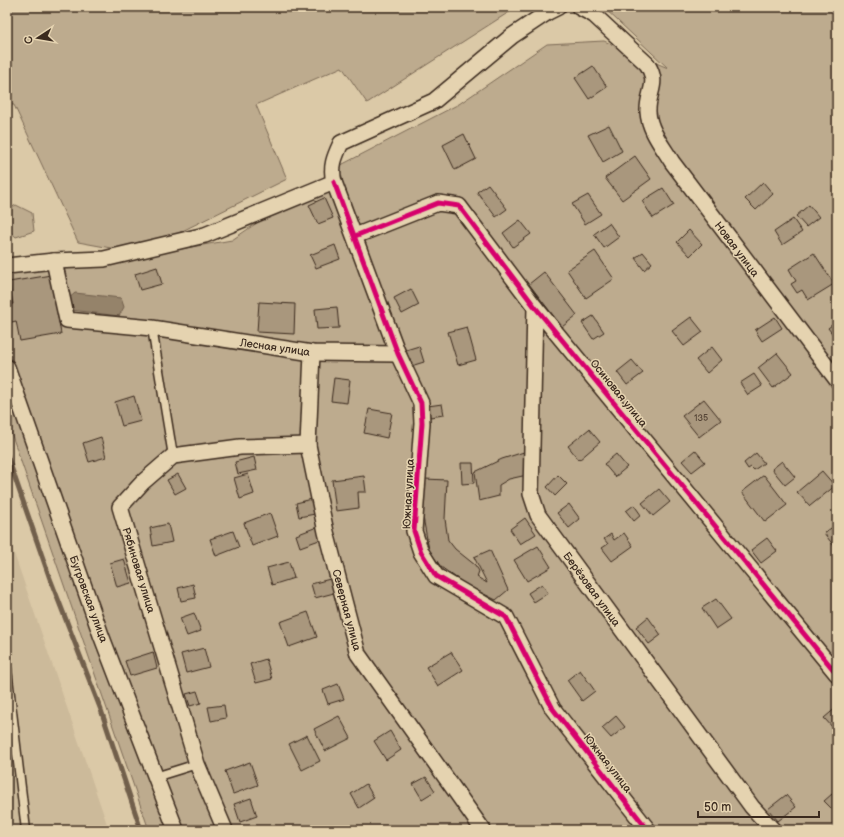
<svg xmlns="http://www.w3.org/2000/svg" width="844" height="837" font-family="'Balsamiq Sans',sans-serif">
<rect width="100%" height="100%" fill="#dbc9a7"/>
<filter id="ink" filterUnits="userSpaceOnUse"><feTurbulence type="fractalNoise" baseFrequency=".025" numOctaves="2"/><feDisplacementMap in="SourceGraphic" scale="8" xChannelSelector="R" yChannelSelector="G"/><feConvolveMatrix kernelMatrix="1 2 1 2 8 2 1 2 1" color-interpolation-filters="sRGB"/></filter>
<g filter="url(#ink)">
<polygon fill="#ccba9a" points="7,533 50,658 109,830 7,830"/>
<g fill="#bdab8e" stroke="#7c6a56">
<polygon points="7,7 517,7 367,103 342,67 256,105 287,179 138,253 78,242 14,105 7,104"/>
<polygon points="603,7 837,7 837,830 149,830 7,421 7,270 87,265 232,240 343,164 459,104 547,44 604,41 668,68"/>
<polygon points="16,205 32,213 34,231 16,237 7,229 7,210"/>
</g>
<polygon fill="#95836b" stroke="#715f4c" points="75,293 121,298 124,307 119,316 72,310 67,300"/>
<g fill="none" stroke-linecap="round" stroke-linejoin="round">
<polyline stroke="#715f4c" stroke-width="5" points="7,455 49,576 101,710 141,830"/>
</g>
<g fill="#a9977d" stroke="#3b2a1e">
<polygon points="593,66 607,87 589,99 575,78"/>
<polygon points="609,125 622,151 603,162 588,135"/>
<polygon points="464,134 476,159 455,170 443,145"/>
<polygon points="635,156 651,179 622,200 605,178"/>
<polygon points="763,182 773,194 756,210 745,199"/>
<polygon points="488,184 507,209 496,217 477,192"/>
<polygon points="663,188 674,205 653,218 642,201"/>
<polygon points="588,195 601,214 585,224 572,204"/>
<polygon points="324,198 333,218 318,224 309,205"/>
<polygon points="809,205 819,217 806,227 796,216"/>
<polygon points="793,219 802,232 782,245 774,232"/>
<polygon points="520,220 531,234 513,247 503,233"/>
<polygon points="609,223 619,237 604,248 594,234"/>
<polygon points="689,230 702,244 690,256 677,242"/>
<polygon points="335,245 340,259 316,268 310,255"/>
<polygon points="595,251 614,279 586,298 567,270"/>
<polygon points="643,252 652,263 644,270 635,258"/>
<polygon points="814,253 834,284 808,300 802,290 797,293 791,284 796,281 789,269"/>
<polygon points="157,267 162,284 140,290 135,274"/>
<polygon points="544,272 577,315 562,327 529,284"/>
<polygon points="51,275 61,334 20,341 16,321 7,323 7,305 13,304 9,282"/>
<polygon points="411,289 419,305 402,314 394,298"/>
<polygon points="259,302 295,304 294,334 257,332"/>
<polygon points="337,307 339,328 317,329 315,309"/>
<polygon points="593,316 604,332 593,339 582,323"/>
<polygon points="691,317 703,332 684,346 672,331"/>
<polygon points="775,317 782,328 762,341 755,330"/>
<polygon points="837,321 837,340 828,328"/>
<polygon points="467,327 476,360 458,365 448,332"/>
<polygon points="419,346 424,362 411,366 406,350"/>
<polygon points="712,347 722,360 707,373 696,360"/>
<polygon points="777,353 793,373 773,388 758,368"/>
<polygon points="632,360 643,373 627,385 617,372"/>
<polygon points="754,374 762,386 748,395 740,383"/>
<polygon points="334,378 350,380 347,403 331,401"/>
<polygon points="134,396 141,421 122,426 115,402"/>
<polygon points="704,399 721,420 699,437 682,416"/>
<polygon points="442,404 444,415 430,417 428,406"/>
<polygon points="369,409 392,413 387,438 364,433"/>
<polygon points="589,429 600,442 579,460 568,446"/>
<polygon points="101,437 106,457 89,462 83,443"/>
<polygon points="695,450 705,462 692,472 682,461"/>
<polygon points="527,451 527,475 509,479 499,485 499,496 479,501 475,472 502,459"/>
<polygon points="756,453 764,463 754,470 751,467 748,469 744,463"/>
<polygon points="616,454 627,467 615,477 604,464"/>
<polygon points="254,457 257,470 238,474 235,462"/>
<polygon points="782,461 795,477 785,485 772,469"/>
<polygon points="461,463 473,463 474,483 462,484"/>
<polygon points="822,471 835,486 810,506 797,492"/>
<polygon points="178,474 186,488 175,494 167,480"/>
<polygon points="248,474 254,494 240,499 234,478"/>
<polygon points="558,475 567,484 555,496 547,487"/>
<polygon points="764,475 787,505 765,522 742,492"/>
<polygon points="364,476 366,492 358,492 359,508 336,511 332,480"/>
<polygon points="425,479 447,480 445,519 448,540 455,549 475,565 479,571 477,577 487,583 474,557 490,550 508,590 496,600 466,585 441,567 429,550 423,517"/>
<polygon points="659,489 670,502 653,516 642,503"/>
<polygon points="312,499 315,514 299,517 296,503"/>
<polygon points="569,504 580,519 569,528 557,513"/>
<polygon points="634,505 641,515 634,521 626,511"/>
<polygon points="270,513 278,536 252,546 244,523"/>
<polygon points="525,518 536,534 520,544 510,529"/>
<polygon points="168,524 172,542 153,546 150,528"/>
<polygon points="837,524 837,550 824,533"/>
<polygon points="317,527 322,539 300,547 296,535"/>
<polygon points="233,531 239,547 216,556 210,539"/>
<polygon points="624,533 633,546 612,561 602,548 608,544 604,539 611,534 614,540"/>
<polygon points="767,538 777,551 761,563 751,550"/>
<polygon points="538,546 551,567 527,581 514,560"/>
<polygon points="124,559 131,583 117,587 110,563"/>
<polygon points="289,562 294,578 272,585 267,568"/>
<polygon points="330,579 334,593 315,598 311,584"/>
<polygon points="193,584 196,598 181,601 178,588"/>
<polygon points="542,584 548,593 534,602 528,593"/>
<polygon points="716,599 731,619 716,629 702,608"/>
<polygon points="308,612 317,637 289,647 280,622"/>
<polygon points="194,613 201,631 187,636 180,618"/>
<polygon points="648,617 661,635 649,644 636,627"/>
<polygon points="204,648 209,667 186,673 181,654"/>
<polygon points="153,652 157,668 130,676 125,661"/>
<polygon points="451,652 463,670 438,686 426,667"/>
<polygon points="266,659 272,679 256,683 250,664"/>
<polygon points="580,670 595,691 582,701 567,680"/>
<polygon points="338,684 344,699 328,704 323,690"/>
<polygon points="197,691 201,703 190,706 186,694"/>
<polygon points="224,705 226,718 211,721 208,707"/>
<polygon points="837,707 837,727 834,729 824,718"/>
<polygon points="339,716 351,738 325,751 314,729"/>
<polygon points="616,716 625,727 611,738 602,728"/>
<polygon points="390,731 401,750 386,760 374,741"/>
<polygon points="307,735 320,761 302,770 289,744"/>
<polygon points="250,762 258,785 233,794 225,771"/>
<polygon points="426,777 435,791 422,799 413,784"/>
<polygon points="366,784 374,798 359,808 351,794"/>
<polygon points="832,794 837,799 837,814 824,801"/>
<polygon points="786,795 796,807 778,821 768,809"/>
<polygon points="251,798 257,816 240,822 234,804"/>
</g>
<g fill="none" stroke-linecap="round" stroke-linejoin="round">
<g stroke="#3b2a1e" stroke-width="11">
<g id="lane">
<polyline points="152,328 173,456"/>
<polyline points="7,669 26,830"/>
<polyline points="155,777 197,764"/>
</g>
</g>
<g stroke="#3b2a1e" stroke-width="18">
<g id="street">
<path d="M579 7 594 15 647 64C660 84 647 92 648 112 649 130 663 147 672 162L837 380"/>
<polyline points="334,182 398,354 421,403 422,423 414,531 421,552 436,576 506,617 553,709 648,830"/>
<polyline points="355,236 438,203 459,206 535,307 837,674"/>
<polyline points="54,261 67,320 152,328 312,353 398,354"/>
<path d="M7 266 54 261 104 259 205 235 334 182C330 166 335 156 341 143L434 101 512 36 548 12 558 7"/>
<polyline points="535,307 531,494 538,515 752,807 773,830"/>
<polyline points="312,353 308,445 326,532 358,654 483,830"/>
<polyline points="7,367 101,635 176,830"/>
<polyline points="225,830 197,764 120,507 143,482 173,456 240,447 308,445"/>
</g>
</g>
<use href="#lane" stroke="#e5d3b0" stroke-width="8"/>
<use href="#street" stroke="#e5d3b0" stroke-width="15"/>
<polyline stroke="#8e44ad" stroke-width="4" stroke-dasharray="8 4" stroke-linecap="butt" points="581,7 581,8"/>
<g stroke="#e5d3b0" stroke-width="8">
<g id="cycleway">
<polyline points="334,182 398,354 421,403 422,423 414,531 421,552 436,576 506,617 553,709 648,830"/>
<polyline points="355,236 438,203 459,206 535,307 837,674"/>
</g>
</g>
<use href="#cycleway" stroke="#d6006c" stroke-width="5"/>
</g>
</g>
<g text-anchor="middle" stroke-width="3" stroke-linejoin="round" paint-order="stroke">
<g font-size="9" fill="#564536">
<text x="701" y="421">135</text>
</g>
<g font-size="11" fill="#3b2a1e" stroke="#e5d3b0">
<text transform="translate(737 249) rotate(53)" y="4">Новая улица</text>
<text transform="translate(275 347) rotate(8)" y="4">Лесная улица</text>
<text transform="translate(619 393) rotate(51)" y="4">Осиновая улица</text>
<text transform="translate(408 494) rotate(-87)" y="4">Южная улица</text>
<text transform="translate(139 570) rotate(73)" y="4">Рябиновая улица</text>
<text transform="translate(592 589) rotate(54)" y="4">Берёзовая улица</text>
<text transform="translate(89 599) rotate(70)" y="4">Бугровская улица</text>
<text transform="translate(347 610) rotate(75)" y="4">Северная улица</text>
<text transform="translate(608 763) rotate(52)" y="4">Южная улица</text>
</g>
</g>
<rect width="844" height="837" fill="none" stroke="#e5d3b0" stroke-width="24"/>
<rect x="12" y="12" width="820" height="813" fill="none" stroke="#3b2a1e" stroke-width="1.5" filter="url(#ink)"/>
<g transform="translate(38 38) rotate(258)" stroke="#e5d3b0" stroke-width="3" paint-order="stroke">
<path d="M0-3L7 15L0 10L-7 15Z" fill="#3b2a1e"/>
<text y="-6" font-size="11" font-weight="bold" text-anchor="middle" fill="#3b2a1e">С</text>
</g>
<path d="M698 811v6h121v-6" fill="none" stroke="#3b2a1e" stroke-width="2"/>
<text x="704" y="811" font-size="12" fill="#3b2a1e" stroke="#e5d3b0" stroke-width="3" paint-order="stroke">50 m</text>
</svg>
